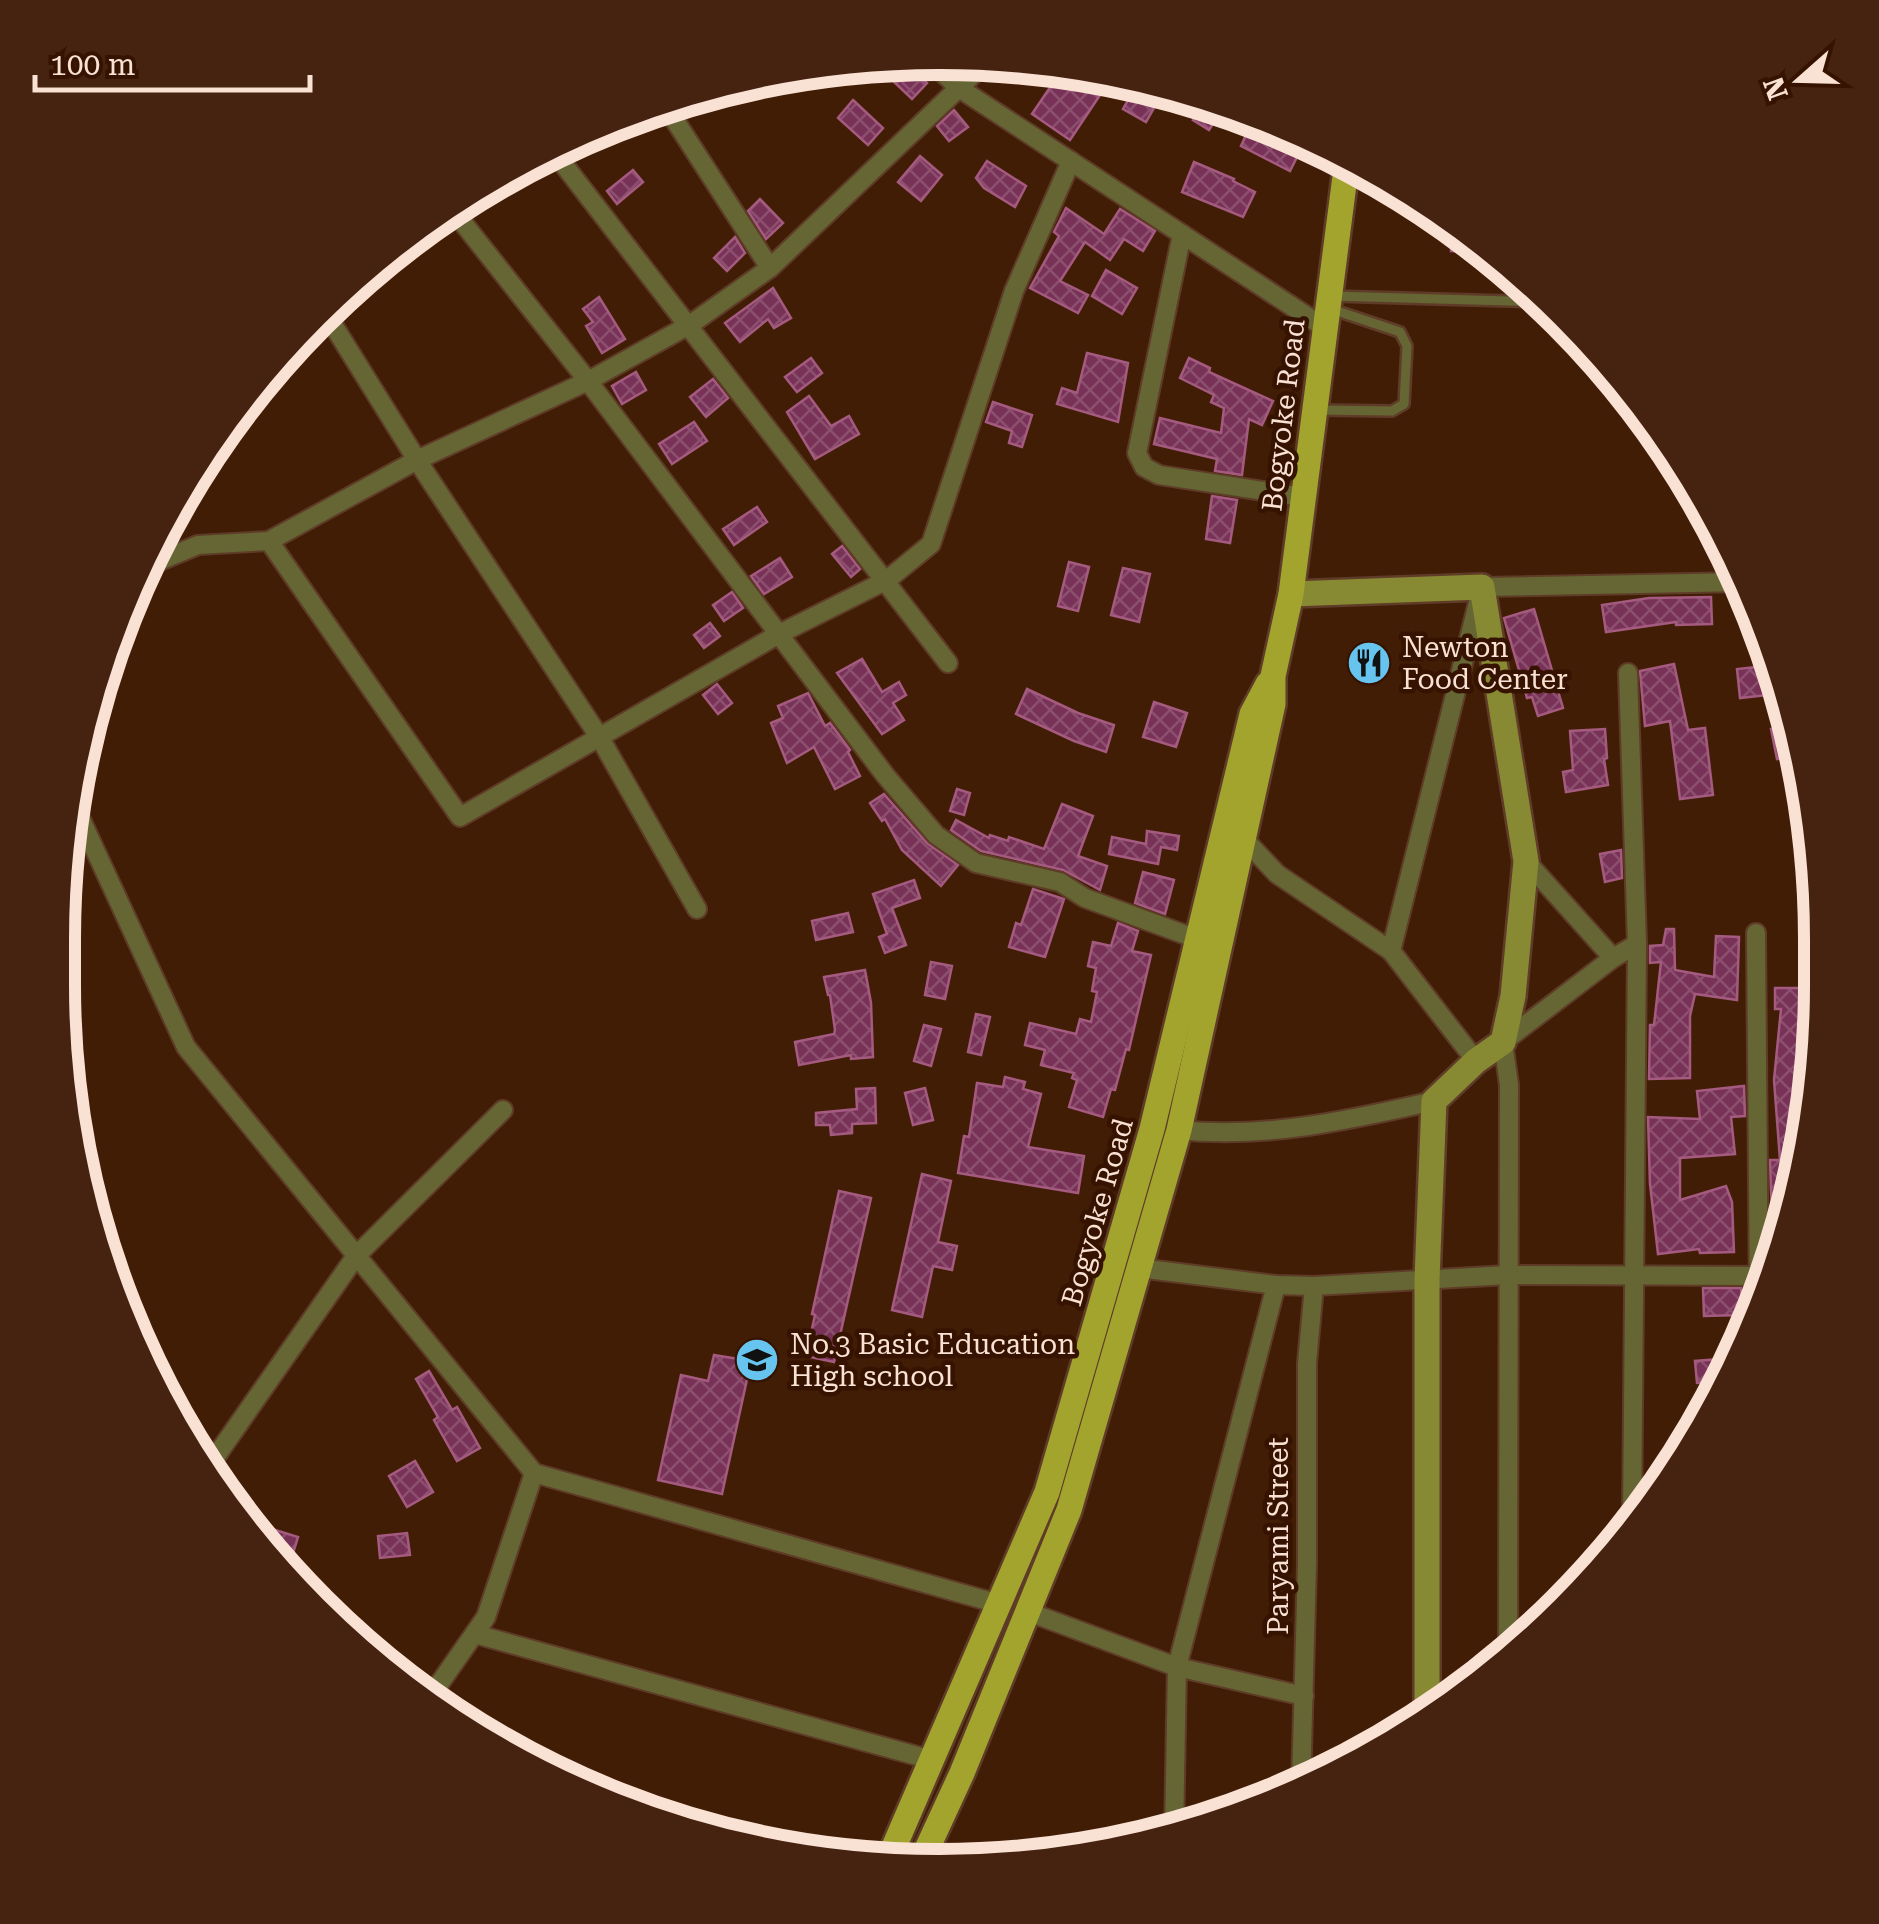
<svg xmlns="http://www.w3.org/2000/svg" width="1879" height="1924" font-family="'Roboto Serif',serif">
<defs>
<pattern id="building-cross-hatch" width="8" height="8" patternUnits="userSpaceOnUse" patternTransform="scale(2.5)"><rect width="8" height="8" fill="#783257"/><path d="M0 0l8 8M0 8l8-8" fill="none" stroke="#8c4f6e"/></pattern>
</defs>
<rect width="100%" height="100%" fill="#411d06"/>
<g fill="url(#building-cross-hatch)" stroke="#a55a7f" stroke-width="2.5">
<polygon points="882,59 902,60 927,83 912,99 872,61"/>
<polygon points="1031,64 1076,70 1104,89 1070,140 1032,114 1051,86"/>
<polygon points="1131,95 1154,108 1146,122 1123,109"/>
<polygon points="853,100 883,128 868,145 838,118"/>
<polygon points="1206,100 1225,105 1209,130 1193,120"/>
<polygon points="954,110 968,127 949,141 937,126"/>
<polygon points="1252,122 1302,147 1290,171 1241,146"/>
<polygon points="920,156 942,175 921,201 898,182"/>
<polygon points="987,161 1026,186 1015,207 984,188 976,178"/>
<polygon points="1194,162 1234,179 1233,181 1255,192 1243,217 1182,192"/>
<polygon points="633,170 643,182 617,204 607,191"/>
<polygon points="760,199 783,223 766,239 748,211"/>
<polygon points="1066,208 1104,234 1120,209 1155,231 1143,251 1124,239 1110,260 1085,242 1060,281 1088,295 1078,313 1030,288 1059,236 1054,232"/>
<polygon points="1452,227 1479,247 1487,252 1451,251"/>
<polygon points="735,237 745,253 727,271 714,258"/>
<polygon points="1106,270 1137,288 1122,314 1092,296"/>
<polygon points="773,288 791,318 774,328 768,319 740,342 725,323"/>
<polygon points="599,297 625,339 602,353 586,326 593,322 583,309"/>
<polygon points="1087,353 1128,363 1118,422 1057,404 1062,388 1077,393"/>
<polygon points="811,358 822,373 797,392 785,377"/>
<polygon points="1189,358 1210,368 1209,372 1273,401 1262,425 1249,419 1242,475 1215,471 1217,459 1154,444 1160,418 1221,433 1224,408 1211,402 1214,395 1180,378"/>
<polygon points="636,372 646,390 622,404 612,386"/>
<polygon points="713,379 728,398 706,417 690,397"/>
<polygon points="809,396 831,426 849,416 859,434 815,459 787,412"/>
<polygon points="993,402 1032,415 1022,447 1009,443 1012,431 986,422"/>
<polygon points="694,422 707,441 672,464 659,444"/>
<polygon points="1212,496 1237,500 1230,543 1206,539"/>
<polygon points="757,507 767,522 734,545 723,529"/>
<polygon points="842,546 860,569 851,577 832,554"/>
<polygon points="780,558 792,577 764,594 751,576"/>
<polygon points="1069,562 1089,567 1078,611 1058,606"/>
<polygon points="1123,568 1150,574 1139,622 1111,615"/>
<polygon points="732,592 743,608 724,621 713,605"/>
<polygon points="1711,597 1712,624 1676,625 1676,622 1606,632 1602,605 1649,598"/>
<polygon points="1534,609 1563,708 1538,716 1532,697 1527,698 1504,618"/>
<polygon points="710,623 720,636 704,648 694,635"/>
<polygon points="862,659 882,692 899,682 906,695 893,703 904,720 882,734 837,673"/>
<polygon points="1674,664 1688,730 1705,728 1713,795 1680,799 1670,721 1645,726 1640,671"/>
<polygon points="1774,665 1782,686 1776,687 1777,694 1740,698 1737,669"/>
<polygon points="717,684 732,703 718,714 703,695"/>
<polygon points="1027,689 1078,713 1114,725 1106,752 1074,741 1016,714"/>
<polygon points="808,693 825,726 830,723 850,750 848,752 860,776 835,789 814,747 787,763 771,723 783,718 778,706"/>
<polygon points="1154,702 1187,713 1176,747 1143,737"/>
<polygon points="1792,725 1798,755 1777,759 1771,729"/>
<polygon points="1605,729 1607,758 1604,759 1608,785 1566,792 1563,772 1573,770 1570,731"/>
<polygon points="957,789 970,793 964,815 950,811"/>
<polygon points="884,794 927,843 958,865 941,886 902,850 885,819 882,821 870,803"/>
<polygon points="1062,804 1093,816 1078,856 1107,866 1100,890 1063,870 981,851 951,830 956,820 989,838 990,835 1008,841 1009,837 1044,849"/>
<polygon points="1147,831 1179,836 1177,850 1161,847 1158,864 1109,854 1112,837 1146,844"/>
<polygon points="1621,850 1622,878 1605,882 1600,854"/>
<polygon points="1143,872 1174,880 1165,914 1135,903"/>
<polygon points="914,880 920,898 892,908 906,945 885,953 879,937 887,934 873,894"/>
<polygon points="1033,889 1064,899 1045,957 1009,947 1016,923 1021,925"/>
<polygon points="848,913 853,932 816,940 812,921"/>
<polygon points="1118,923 1138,931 1132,951 1151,955 1129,1050 1126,1049 1115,1090 1111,1089 1103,1117 1069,1107 1077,1080 1072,1078 1074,1073 1041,1065 1045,1050 1025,1045 1030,1023 1076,1034 1080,1019 1091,1022 1097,992 1092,991 1096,968 1088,966 1093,942 1111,946"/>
<polygon points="1666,929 1674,929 1675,970 1714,977 1716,936 1739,937 1737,1000 1695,994 1690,1016 1690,1078 1649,1079 1650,1025 1654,1025 1661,962 1650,963 1650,946 1663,945"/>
<polygon points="931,962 952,966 945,999 925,995"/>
<polygon points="865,970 871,1003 873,1057 851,1059 851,1055 799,1065 795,1042 834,1034 835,1030 830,995 828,995 824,977"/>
<polygon points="1775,988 1813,988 1809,1062 1815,1062 1814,1099 1779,1250 1774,1250 1771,1190 1770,1160 1780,1160 1774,1080 1781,1009 1775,1009"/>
<polygon points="976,1014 990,1017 981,1055 968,1052"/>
<polygon points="924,1025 941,1029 931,1066 914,1061"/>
<polygon points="1005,1077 1025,1082 1023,1089 1041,1094 1028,1147 1084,1156 1078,1193 958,1173 964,1136 969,1137 977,1083 1003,1087"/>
<polygon points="1744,1086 1745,1116 1731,1117 1735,1154 1680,1158 1680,1200 1726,1186 1732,1202 1734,1252 1700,1253 1699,1249 1658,1254 1650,1184 1648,1117 1700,1119 1697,1091"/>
<polygon points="875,1088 876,1123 852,1124 852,1133 831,1135 830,1125 816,1125 816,1113 857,1109 856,1089"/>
<polygon points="925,1088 933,1120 913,1125 905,1093"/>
<polygon points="922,1174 951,1181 938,1242 957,1246 952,1270 933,1266 922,1317 892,1310"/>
<polygon points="839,1191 871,1198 834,1362 806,1356 815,1315 812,1314"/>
<polygon points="1703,1288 1741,1288 1742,1315 1704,1316"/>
<polygon points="714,1355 751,1361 722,1494 658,1480 681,1375 708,1381"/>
<polygon points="1734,1358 1724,1381 1697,1383 1695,1361"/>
<polygon points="429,1371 452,1410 457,1407 480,1448 457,1461 434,1420 438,1417 416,1379"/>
<polygon points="415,1461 433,1492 407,1507 389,1476"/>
<polygon points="269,1528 298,1537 287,1573 264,1545"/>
<polygon points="407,1533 410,1555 380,1558 378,1536"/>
</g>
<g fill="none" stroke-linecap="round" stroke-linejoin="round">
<g stroke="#5e3c27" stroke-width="14">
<g id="lane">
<polyline points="1332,296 1545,302"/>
<polyline points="1317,410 1392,411 1404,404 1407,346 1400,332 1331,309"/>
</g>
</g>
<g stroke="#5e3c27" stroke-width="22">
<g id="street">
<polyline points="930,61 959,88 1325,328"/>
<polyline points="665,105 770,268"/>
<polyline points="551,148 948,663"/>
<polyline points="452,209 588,381 885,775 936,835 976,863 1060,882 1085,898 1197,939"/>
<polyline points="1182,234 1137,453 1144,467 1159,475 1303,497"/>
<polyline points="325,312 417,460 600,738 697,909"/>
<polyline points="269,541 460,817 779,634 887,580 931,544 1014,291 1071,161"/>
<polyline points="145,567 198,545 269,541 417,460 588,381 691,324 770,268 985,63"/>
<polyline points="1628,673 1637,944 1632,1525"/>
<polyline points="71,798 186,1047 534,1473 999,1604"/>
<polyline points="1245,840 1277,874 1391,951 1476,1061"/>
<polyline points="1526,861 1613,958"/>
<polyline points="1756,933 1759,1304"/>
<polyline points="1391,951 1482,587 1743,582"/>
<path d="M1179 1130C1266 1139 1350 1120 1434 1101"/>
<polyline points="1139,1268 1276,1285 1314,1286 1508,1275 1771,1276"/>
<polyline points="205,1472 356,1256 503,1110"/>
<polyline points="1026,1611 1177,1667 1304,1696"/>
<polyline points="475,1634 932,1760"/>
<polyline points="1508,1655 1509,1085 1503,1042 1613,958 1637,944"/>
<polyline points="428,1700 486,1617 534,1473"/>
<polyline points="1301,1786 1307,1564 1307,1363 1314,1286"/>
<polyline points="1174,1834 1177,1667 1276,1285"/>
</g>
</g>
<g stroke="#5e3c27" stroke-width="30">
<polyline id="secondary" points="1291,594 1482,587 1526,861 1513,996 1503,1042 1476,1061 1434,1101 1427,1279 1427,1715"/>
</g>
<g stroke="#5e3c27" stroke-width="30">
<g id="primary">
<polyline points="888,1861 1047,1492 1152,1129 1252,714 1268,684"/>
<polyline points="921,1862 962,1773 1069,1510 1179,1130 1273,704 1273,676 1291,594 1347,161"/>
</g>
</g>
<use href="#lane" stroke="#656634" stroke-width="9"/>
<use href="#street" stroke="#656634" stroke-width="18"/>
<use href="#secondary" stroke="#888933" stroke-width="25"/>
<use href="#primary" stroke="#a3a42e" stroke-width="25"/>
</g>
<defs>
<g id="restaurant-disc" transform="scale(2.25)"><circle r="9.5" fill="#66c4ef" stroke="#361300"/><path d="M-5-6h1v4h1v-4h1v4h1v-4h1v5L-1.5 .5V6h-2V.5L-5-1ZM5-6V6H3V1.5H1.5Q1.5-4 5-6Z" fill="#111"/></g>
<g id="school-disc" transform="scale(2.25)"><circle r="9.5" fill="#66c4ef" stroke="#361300"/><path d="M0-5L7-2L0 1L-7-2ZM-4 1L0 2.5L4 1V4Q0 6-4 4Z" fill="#111"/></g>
</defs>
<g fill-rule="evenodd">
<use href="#restaurant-disc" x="1369" y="663"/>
<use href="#school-disc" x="757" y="1360"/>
</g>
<g text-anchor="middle" stroke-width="9" stroke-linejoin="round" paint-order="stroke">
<g font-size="28" fill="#f9e1d4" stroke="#361300">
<text transform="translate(1283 415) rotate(-83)" y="10">Bogyoke Road</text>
<text transform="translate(1097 1212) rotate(-74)" y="10">Bogyoke Road</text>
<text transform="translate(1278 1536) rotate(-90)" y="10">Paryami Street</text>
</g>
<g font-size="28" fill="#f9e1d4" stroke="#361300" text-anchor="start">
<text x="1402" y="657">Newton<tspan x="1402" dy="32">Food Center</tspan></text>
<text x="790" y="1354">No.3 Basic Education<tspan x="790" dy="32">High school</tspan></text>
</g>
</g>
<path d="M0 0H1879V1924H0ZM939 75H940A864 864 0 0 1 1804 939V985A864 864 0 0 1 940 1849H939A864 864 0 0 1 75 985V939A864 864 0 0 1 939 75Z" fill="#462311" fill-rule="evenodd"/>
<path fill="none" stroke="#f9e1d4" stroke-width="12" d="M939 75H940A864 864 0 0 1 1804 939V985A864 864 0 0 1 940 1849H939A864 864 0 0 1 75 985V939A864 864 0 0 1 939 75Z"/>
<g transform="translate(1799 80) rotate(250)" stroke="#361300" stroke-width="8" paint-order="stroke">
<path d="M0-8L18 38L0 25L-18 38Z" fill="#f9e1d4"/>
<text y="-15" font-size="28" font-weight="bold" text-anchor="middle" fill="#f9e1d4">N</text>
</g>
<path d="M35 75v15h275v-15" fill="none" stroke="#f9e1d4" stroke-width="5"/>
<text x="50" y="75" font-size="30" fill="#f9e1d4" stroke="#361300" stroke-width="8" paint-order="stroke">100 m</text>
</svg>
